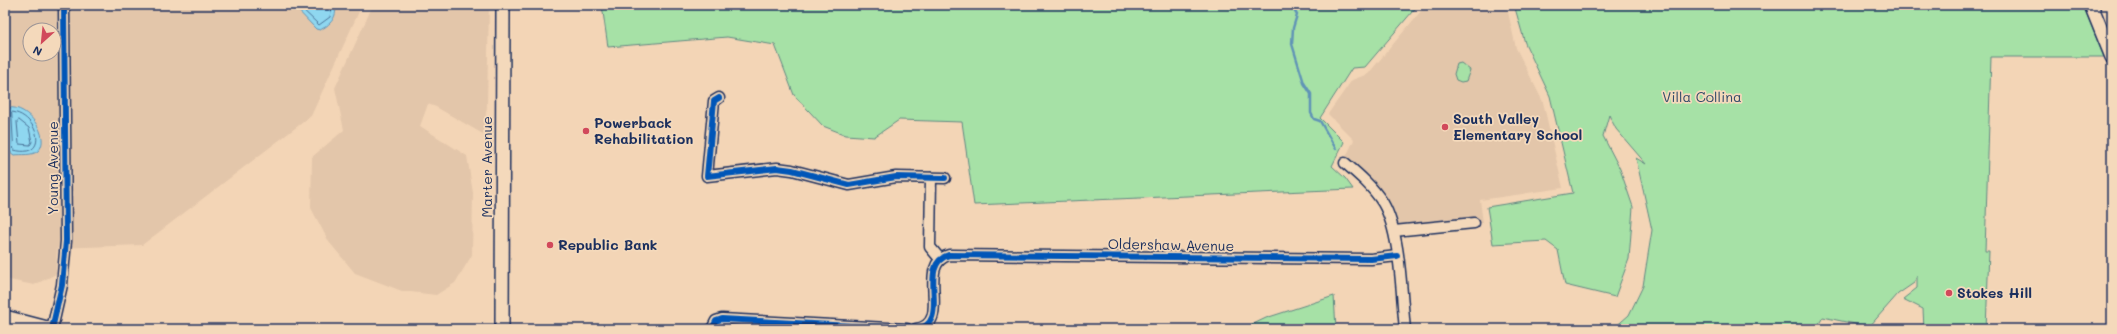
<svg xmlns="http://www.w3.org/2000/svg" width="2117" height="334" font-family="Mali,sans-serif">
<rect width="100%" height="100%" fill="#f3d5b6"/>
<filter id="ink" filterUnits="userSpaceOnUse"><feTurbulence type="fractalNoise" baseFrequency=".025" numOctaves="2"/><feDisplacementMap in="SourceGraphic" scale="8" xChannelSelector="R" yChannelSelector="G"/><feConvolveMatrix kernelMatrix="1 2 1 2 8 2 1 2 1" color-interpolation-filters="sRGB"/></filter>
<g filter="url(#ink)">
<g fill="#e3c6aa" fill-rule="evenodd">
<path d="M5 5H362L311 116 142 245 57 248 56 274 34 285 5 279ZM30 30H54V54H30Z"/>
<polygon points="373,5 489,5 487,107 483,134 436,107 428,104 420,126 467,156 473,193 472,255 455,283 436,295 402,291 355,273 329,242 311,208 312,157 344,130 335,88"/>
<polygon points="1426,5 1502,5 1508,12 1516,48 1543,102 1563,188 1480,200 1483,223 1394,231 1384,204 1342,165 1354,140 1328,114 1352,80 1368,74"/>
</g>
<g fill="#a6e1a6" stroke="#608882">
<polygon points="602,5 1418,5 1365,67 1352,68 1320,118 1344,142 1332,166 1345,178 1353,189 974,205 962,122 899,120 874,137 846,135 823,126 794,95 775,45 727,37 608,47"/>
<polygon points="1512,5 2083,5 2104,57 1991,57 1985,251 1989,251 1986,329 1924,329 1923,309 1903,299 1917,288 1917,276 1914,283 1898,294 1869,327 1823,317 1816,329 1613,329 1629,315 1643,286 1652,230 1636,158 1646,164 1616,129 1609,115 1603,136 1620,169 1633,207 1629,259 1615,297 1565,285 1558,250 1546,241 1493,244 1487,207 1573,193 1550,96 1525,43 1515,8"/>
<polygon points="1461,63 1470,70 1466,81 1461,82 1456,80 1454,74 1457,64"/>
<polygon points="1334,296 1336,329 1243,329 1266,318"/>
</g>
<g fill="#8fd7f0" stroke="#6194b6">
<path d="M293 5H335C338 17 330 25 320 30L316 29Z"/>
<path d="M8 108C28 104 52 138 38 151 32 156 22 154 14 155L10 152 7 113Z"/>
</g>
<g fill="none" stroke-linecap="round" stroke-linejoin="round">
<g stroke="#497298" stroke-width="1">
<polyline points="298,5 319,25 330,17 332,5"/>
<path d="M12 112C39 115 50 160 14 150Z"/>
<polygon points="19,120 29,128 32,142 30,145 19,144 17,122"/>
</g>
<polyline stroke="#6194b6" stroke-width="2.5" points="1291,5 1297,15 1293,28 1292,44 1304,83 1311,94 1311,113 1314,119 1320,121 1336,149"/>
<g stroke="#1b2f5e" stroke-width="13">
<g id="minor">
<polyline points="719,98 714,101 707,176 777,168 792,170 849,185 896,177 945,178"/>
<path d="M1345 163C1359 175 1373 187 1383 203 1401 234 1401 293 1405 329"/>
<polyline points="931,178 930,247 940,259"/>
<polyline points="1394,231 1474,223"/>
<polyline points="52,329 62,285 66,241 64,5"/>
<polyline points="712,329 716,321 722,319 907,329"/>
<path d="M916 329C954 324 914 265 949 255L1371 259 1397 256"/>
</g>
</g>
<g stroke="#1b2f5e" stroke-width="16">
<g id="major">
<polyline points="2091,5 2112,57"/>
<polyline points="5,317 51,329"/>
<polyline points="502,329 503,5"/>
</g>
</g>
<use href="#minor" stroke="#f4d9bb" stroke-width="10"/>
<use href="#major" stroke="#f4d9bb" stroke-width="13"/>
<g stroke="#f4d9bb" stroke-width="8">
<g id="cycleway">
<polyline points="719,98 714,101 707,176 777,168 792,170 849,185 896,177 945,178"/>
<polyline points="52,329 62,285 66,241 64,5"/>
<polyline points="712,329 716,321 722,319 907,329"/>
<path d="M916 329C954 324 914 265 949 255L1371 259 1397 256"/>
</g>
</g>
<use href="#cycleway" stroke="#0057b8" stroke-width="6"/>
</g>
</g>
<g fill="#d1495b" stroke="#f4d9bb" stroke-width="1.5">
<circle cx="1445" cy="127" r="4"/>
<circle cx="586" cy="131" r="4"/>
<circle cx="550" cy="245" r="4"/>
<circle cx="1949" cy="293" r="4"/>
</g>
<g text-anchor="middle" stroke-width="3.5" stroke-linejoin="round" paint-order="stroke">
<g font-size="14" fill="#304a69" stroke="#f4d9bb">
<text x="1702" y="102">Villa Collina</text>
</g>
<g font-size="14" font-weight="bold" fill="#1b2f5e" stroke="#f4d9bb" text-anchor="start">
<text x="1453" y="124">South Valley<tspan x="1453" dy="16">Elementary School</tspan></text>
<text x="594" y="128">Powerback<tspan x="594" dy="16">Rehabilitation</tspan></text>
<text x="558" y="250">Republic Bank</text>
<text x="1957" y="298">Stokes Hill</text>
</g>
<g font-size="14" fill="#1b2f5e" stroke="#f4d9bb">
<text transform="translate(487 167) rotate(-90)" y="5">Marter Avenue</text>
<text transform="translate(53 168) rotate(-90)" y="5">Young Avenue</text>
<text transform="translate(1171 245) rotate(1)" y="5">Oldershaw Avenue</text>
</g>
</g>
<rect width="2117" height="334" fill="none" stroke="#f4d9bb" stroke-width="20"/>
<rect x="10" y="10" width="2097" height="314" fill="none" stroke="#1b2f5e" stroke-width="1.5" filter="url(#ink)"/>
<g transform="translate(42 42) rotate(207)"><circle r="19" fill="#f4d9bb" stroke="#9d9596"/>
<path d="M0-3L7 15L0 10L-7 15Z" fill="#d1495b"/>
<text y="-6" font-size="11" font-weight="bold" text-anchor="middle" fill="#1b2f5e">N</text>
</g>
</svg>
